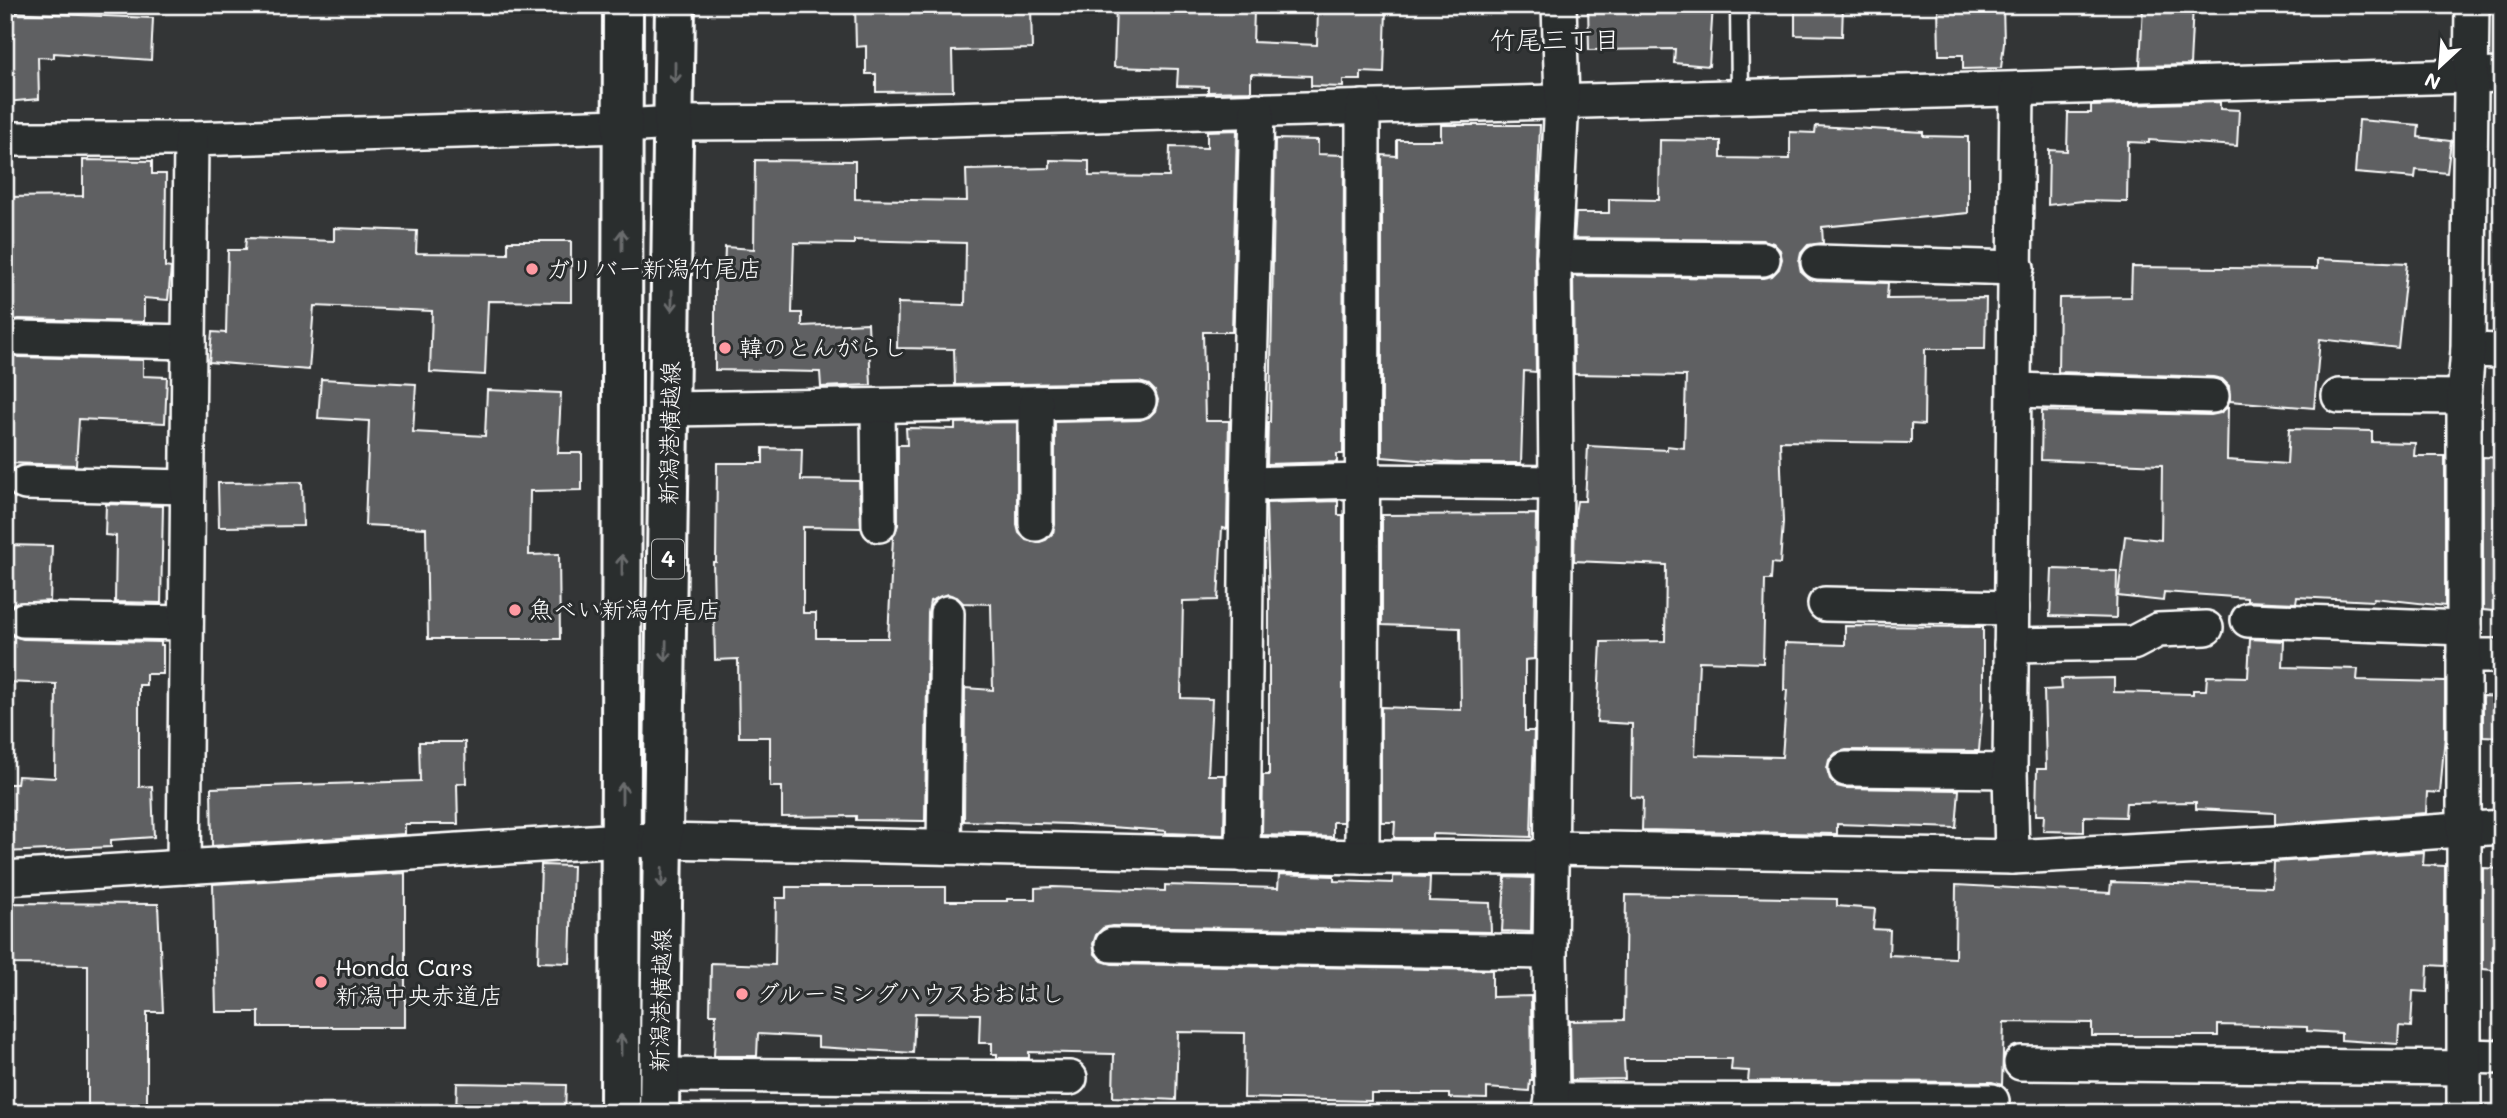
<svg xmlns="http://www.w3.org/2000/svg" width="2507" height="1118" font-family="Mali,'Klee One',sans-serif">
<rect width="100%" height="100%" fill="#333536"/>
<filter id="ink" filterUnits="userSpaceOnUse"><feTurbulence type="fractalNoise" baseFrequency=".0143" numOctaves="2"/><feDisplacementMap in="SourceGraphic" scale="14" xChannelSelector="R" yChannelSelector="G"/><feConvolveMatrix kernelMatrix="1 2 1 2 8 2 1 2 1" color-interpolation-filters="sRGB"/></filter>
<g filter="url(#ink)">
<g fill="#5f6162" stroke="#fff" stroke-width="2">
<polygon points="855,5 1031,5 1032,49 952,51 953,91 876,92 876,74 866,74 866,46 856,47"/>
<polygon points="1116,5 1154,5 1154,9 1254,10 1253,42 1317,45 1318,7 1386,9 1384,73 1361,72 1361,80 1343,80 1343,87 1311,86 1311,76 1251,74 1251,91 1208,92 1208,87 1177,86 1178,69 1114,67"/>
<polygon points="1588,5 1713,5 1709,66 1674,63 1675,49 1589,50"/>
<polygon points="1795,5 1843,5 1842,36 1795,35"/>
<polygon points="1938,5 2003,5 2004,43 2001,68 1963,69 1963,55 1939,55"/>
<polygon points="2143,5 2193,5 2190,65 2140,66"/>
<polygon points="5,12 153,18 151,60 54,53 54,58 38,57 39,99 5,102"/>
<polygon points="2220,102 2220,109 2239,110 2237,146 2149,140 2149,143 2128,142 2127,202 2083,201 2048,205 2049,150 2067,151 2068,113 2091,113 2091,106"/>
<polygon points="2359,120 2419,125 2418,137 2451,141 2447,173 2416,170 2415,178 2355,173"/>
<polygon points="1441,125 1540,125 1535,257 1536,372 1524,371 1521,463 1455,463 1382,457 1382,155 1397,156 1397,140 1441,140"/>
<polygon points="1816,126 1923,132 1923,136 1968,137 1968,213 1822,227 1823,243 1808,245 1801,253 1799,262 1801,272 1809,279 1817,281 1888,283 1887,299 1986,298 1985,349 1925,349 1924,425 1911,424 1911,443 1780,441 1783,522 1780,564 1772,563 1771,580 1765,580 1763,663 1699,661 1695,755 1782,757 1787,690 1784,690 1785,643 1845,645 1845,626 1983,627 1983,703 1979,751 1846,750 1836,753 1829,760 1827,769 1830,779 1837,786 1845,788 1959,790 1956,828 1837,824 1837,834 1642,830 1643,798 1631,797 1632,724 1597,722 1601,642 1665,641 1666,565 1574,561 1575,514 1577,501 1585,501 1588,446 1667,450 1667,446 1684,448 1686,376 1574,374 1573,276 1763,278 1772,276 1779,269 1782,259 1780,250 1773,243 1763,240 1574,238 1576,213 1609,213 1609,199 1659,200 1660,140 1721,141 1721,158 1790,159 1790,132 1815,133"/>
<polygon points="1237,130 1232,332 1203,332 1205,421 1229,421 1227,529 1222,528 1218,600 1183,601 1181,698 1212,699 1208,775 1225,775 1224,835 1166,833 1166,831 1069,824 964,821 965,688 993,690 991,604 963,603 957,597 948,594 930,601 928,613 925,821 856,820 856,816 782,817 782,787 770,787 770,737 739,737 738,659 715,660 713,562 716,562 717,463 763,463 763,448 802,449 801,480 859,481 861,528 803,527 803,613 816,613 816,638 888,638 893,537 898,525 898,445 907,445 906,428 955,429 955,423 1017,422 1017,525 1019,533 1026,540 1037,543 1046,540 1053,533 1055,525 1055,422 1140,420 1149,417 1155,411 1158,400 1155,391 1149,385 1139,382 955,385 954,349 897,348 898,303 965,305 966,243 854,240 854,244 794,243 792,313 802,313 802,326 868,323 871,385 821,387 820,372 715,370 715,275 724,275 725,247 754,249 755,160 855,161 855,199 967,201 966,170 1050,168 1050,160 1089,161 1089,176 1169,177 1170,147 1207,148 1207,131"/>
<polygon points="1275,139 1318,140 1318,154 1344,155 1343,454 1337,454 1337,462 1267,464 1268,422 1270,422"/>
<polygon points="83,160 152,161 152,174 166,174 165,267 171,268 168,300 144,298 144,322 19,319 10,321 5,325 5,197 83,196"/>
<polygon points="334,228 417,231 416,253 508,254 508,241 571,241 571,302 488,301 485,375 430,372 432,311 314,306 309,370 209,362 212,332 226,333 228,250 245,250 246,238 334,241"/>
<polygon points="2317,259 2407,263 2398,348 2320,339 2314,408 2230,401 2229,386 2222,379 2213,377 2058,372 2059,298 2131,297 2132,267 2317,269"/>
<polygon points="5,351 19,357 143,360 143,376 167,377 165,423 79,419 76,465 5,463"/>
<polygon points="321,379 416,384 413,432 485,436 487,390 561,393 558,453 582,453 582,490 530,491 529,555 559,554 560,639 428,639 426,528 365,525 369,421 318,418"/>
<polygon points="2228,407 2227,460 2287,464 2289,429 2372,431 2372,442 2415,443 2414,456 2445,456 2445,606 2374,598 2373,601 2297,597 2296,603 2247,601 2247,598 2164,592 2163,601 2118,596 2125,536 2161,540 2162,465 2041,460 2042,411 2211,415 2220,413"/>
<polygon points="2483,457 2502,458 2502,612 2483,610"/>
<polygon points="302,482 303,526 219,527 218,483"/>
<polygon points="1338,501 1338,515 1343,515 1343,822 1333,822 1333,837 1262,835 1263,775 1269,775 1269,600 1266,503"/>
<polygon points="106,504 163,506 161,603 115,602 116,536 105,535"/>
<polygon points="1536,514 1534,659 1525,660 1525,731 1534,731 1531,837 1432,834 1432,838 1394,838 1395,822 1381,822 1381,707 1461,710 1460,628 1382,625 1382,515"/>
<polygon points="5,545 52,546 50,601 14,603 5,614"/>
<polygon points="2052,569 2117,571 2116,618 2050,616"/>
<polygon points="5,626 13,636 23,639 161,642 161,645 163,645 163,674 146,674 146,685 139,685 139,787 152,786 154,837 111,840 111,847 5,852 5,784 17,784 18,776 55,778 56,684 5,682"/>
<polygon points="2250,639 2284,641 2283,667 2358,669 2357,680 2445,682 2445,735 2440,793 2427,792 2426,813 2275,824 2275,813 2196,809 2196,802 2126,803 2125,817 2084,816 2084,832 2043,831 2044,815 2036,815 2037,769 2046,769 2044,690 2062,689 2061,679 2114,678 2114,692 2193,694 2193,690 2206,690 2207,676 2248,677"/>
<polygon points="2483,696 2502,697 2502,737 2483,736"/>
<polygon points="419,742 465,742 466,783 457,784 458,824 405,824 405,834 212,846 211,788 420,781"/>
<polygon points="2424,852 2423,865 2445,866 2445,966 2428,965 2427,992 2413,991 2411,1027 2399,1026 2398,1044 2341,1040 2341,1033 2307,1031 2307,1027 2218,1025 2218,1036 2092,1036 2092,1023 2004,1022 2002,1085 1992,1082 1748,1081 1749,1071 1731,1070 1732,1059 1624,1059 1625,1079 1571,1080 1570,1021 1624,1020 1626,895 1837,899 1837,906 1875,909 1873,929 1890,930 1889,955 1955,958 1956,885 2110,893 2111,882 2272,887 2273,862"/>
<polygon points="541,865 573,866 570,963 538,962"/>
<polygon points="2483,868 2502,869 2502,971 2483,969"/>
<polygon points="405,873 405,1027 259,1027 259,1012 216,1012 213,884"/>
<polygon points="1279,874 1334,876 1334,881 1393,883 1393,876 1430,877 1429,901 1490,903 1491,932 1112,926 1103,928 1096,935 1093,944 1095,954 1102,961 1112,964 1492,970 1492,997 1531,996 1532,1080 1530,1080 1529,1091 1487,1088 1487,1099 1449,1098 1449,1094 1371,1094 1371,1101 1244,1098 1245,1033 1178,1032 1176,1100 1113,1097 1114,1054 1029,1052 1029,1058 997,1058 997,1054 992,1054 992,1043 979,1043 980,1014 915,1013 913,1053 818,1047 818,1037 758,1034 757,1056 714,1056 716,1014 710,1014 711,963 775,965 776,898 786,898 786,887 946,887 946,901 1007,901 1007,899 1035,899 1035,888 1053,887 1165,891 1165,885 1278,888"/>
<polygon points="1505,877 1532,878 1531,932 1502,931"/>
<polygon points="8,903 158,904 163,1012 147,1012 147,1113 88,1113 88,965 8,964"/>
<polygon points="457,1083 566,1085 565,1113 456,1113"/>
</g>
<g fill="none" stroke-linecap="round" stroke-linejoin="round">
<g stroke="#fff" stroke-width="21">
<polyline id="service" points="1739,5 1740,96"/>
</g>
<g stroke="#fff" stroke-width="38">
<g id="minor">
<polyline points="5,139 191,139 622,126 675,123 845,122 2502,75"/>
<polyline points="1554,257 1763,259"/>
<polyline points="1818,262 2017,268"/>
<polyline points="19,338 189,342"/>
<polyline points="2468,350 2502,351"/>
<polyline points="2015,390 2212,396"/>
<polyline points="2339,396 2464,397"/>
<polyline points="878,406 879,525"/>
<polyline points="671,409 1139,401"/>
<polyline points="25,483 187,487"/>
<polyline points="1247,484 1363,481 1556,483"/>
<polyline points="1036,524 1036,403"/>
<polyline points="1825,604 2012,608"/>
<polyline points="23,620 186,623"/>
<polyline points="2248,620 2464,628"/>
<polyline points="2011,645 2133,643 2158,630 2206,628"/>
<polyline points="2464,656 2502,656"/>
<polyline points="1846,769 2010,771"/>
<polyline points="944,847 947,613"/>
<polyline points="1243,855 1247,484 1257,110"/>
<polyline points="1362,857 1363,107"/>
<polyline points="2012,857 2010,771 2017,89"/>
<polyline points="184,867 191,139"/>
<polyline points="5,878 622,840 1362,857 1536,858 1553,848 2012,857 2276,843 2502,827"/>
<polyline points="1112,945 1550,952"/>
<polyline points="2464,1056 2502,1057"/>
<polyline points="2021,1063 2465,1068"/>
<polyline points="660,1075 1070,1078"/>
<polyline points="1552,1100 1992,1101"/>
<polyline points="1549,1113 1552,1100 1550,952 1556,483 1554,257 1562,100 1559,5"/>
<polyline points="2464,1113 2464,397 2468,350 2472,5"/>
</g>
</g>
<g stroke="#fff" stroke-width="44">
<g id="primary">
<polyline points="620,1113 623,5"/>
<polyline points="659,1113 675,5"/>
</g>
</g>
<use href="#service" stroke="#2a2d2e" stroke-width="16"/>
<use href="#minor" stroke="#2a2d2e" stroke-width="33"/>
<use href="#primary" stroke="#2a2d2e" stroke-width="38"/>
</g>
<defs><path id="oneway-shaft" d="M-6 0H5M1.5-3L5.5 0L1.5 3" fill="none" stroke-width="1.6" stroke-linecap="round" stroke-linejoin="round" transform="scale(1.75)"/></defs>
<g stroke="#6a6c6d">
<use href="#oneway-shaft" transform="translate(675 73) rotate(90)"/>
<use href="#oneway-shaft" transform="translate(622 240) rotate(-90)"/>
<use href="#oneway-shaft" transform="translate(672 301) rotate(91)"/>
<use href="#oneway-shaft" transform="translate(622 565) rotate(-90)"/>
<use href="#oneway-shaft" transform="translate(666 651) rotate(91)"/>
<use href="#oneway-shaft" transform="translate(622 793) rotate(-90)"/>
<use href="#oneway-shaft" transform="translate(662 878) rotate(91)"/>
<use href="#oneway-shaft" transform="translate(621 1045) rotate(-90)"/>
</g>
</g>
<g fill="#ff9aa2" stroke="#2a2d2e" stroke-width="2.5">
<circle cx="532" cy="269" r="7"/>
<circle cx="725" cy="348" r="7"/>
<circle cx="515" cy="610" r="7"/>
<circle cx="321" cy="982" r="7"/>
<circle cx="742" cy="994" r="7"/>
</g>
<g text-anchor="middle" stroke-width="6" stroke-linejoin="round" paint-order="stroke">
<rect fill="#2a2d2e" stroke="#bfc0c0" stroke-width="2" x="652" y="539.5" width="32" height="39" rx="5"/>
<g font-size="23" font-weight="bold" fill="#fff">
<text x="668" y="567">4</text>
</g>
<g font-size="24" fill="#fff" stroke="#2a2d2e" text-anchor="start">
<text x="546" y="277">ガリバー新潟竹尾店</text>
<text x="739" y="356">韓のとんがらし</text>
<text x="529" y="618">魚べい新潟竹尾店</text>
<text x="335" y="976">Honda Cars<tspan x="335" dy="28">新潟中央赤道店</tspan></text>
<text x="756" y="1002">グルーミングハウスおおはし</text>
</g>
<g font-size="24" fill="#fff" stroke="#2a2d2e">
<text transform="translate(670 433) rotate(-89)" y="8">新潟港横越線</text>
<text transform="translate(661 1000) rotate(-89)" y="8">新潟港横越線</text>
</g>
<g font-size="26" fill="#fff" stroke="#2a2d2e">
<text x="1555" y="49">竹尾三丁目</text>
</g>
</g>
<rect width="2507" height="1118" fill="none" stroke="#2a2d2e" stroke-width="28"/>
<rect x="14" y="14" width="2479" height="1090" fill="none" stroke="#fff" stroke-width="2.5" filter="url(#ink)"/>
<g transform="translate(2440 66) rotate(206)" stroke="#2a2d2e" stroke-width="5" paint-order="stroke">
<path d="M0-5L12 26L0 18L-12 26Z" fill="#ffffff"/>
<text y="-10" font-size="19" font-weight="bold" text-anchor="middle" fill="#ffffff">N</text>
</g>
</svg>
